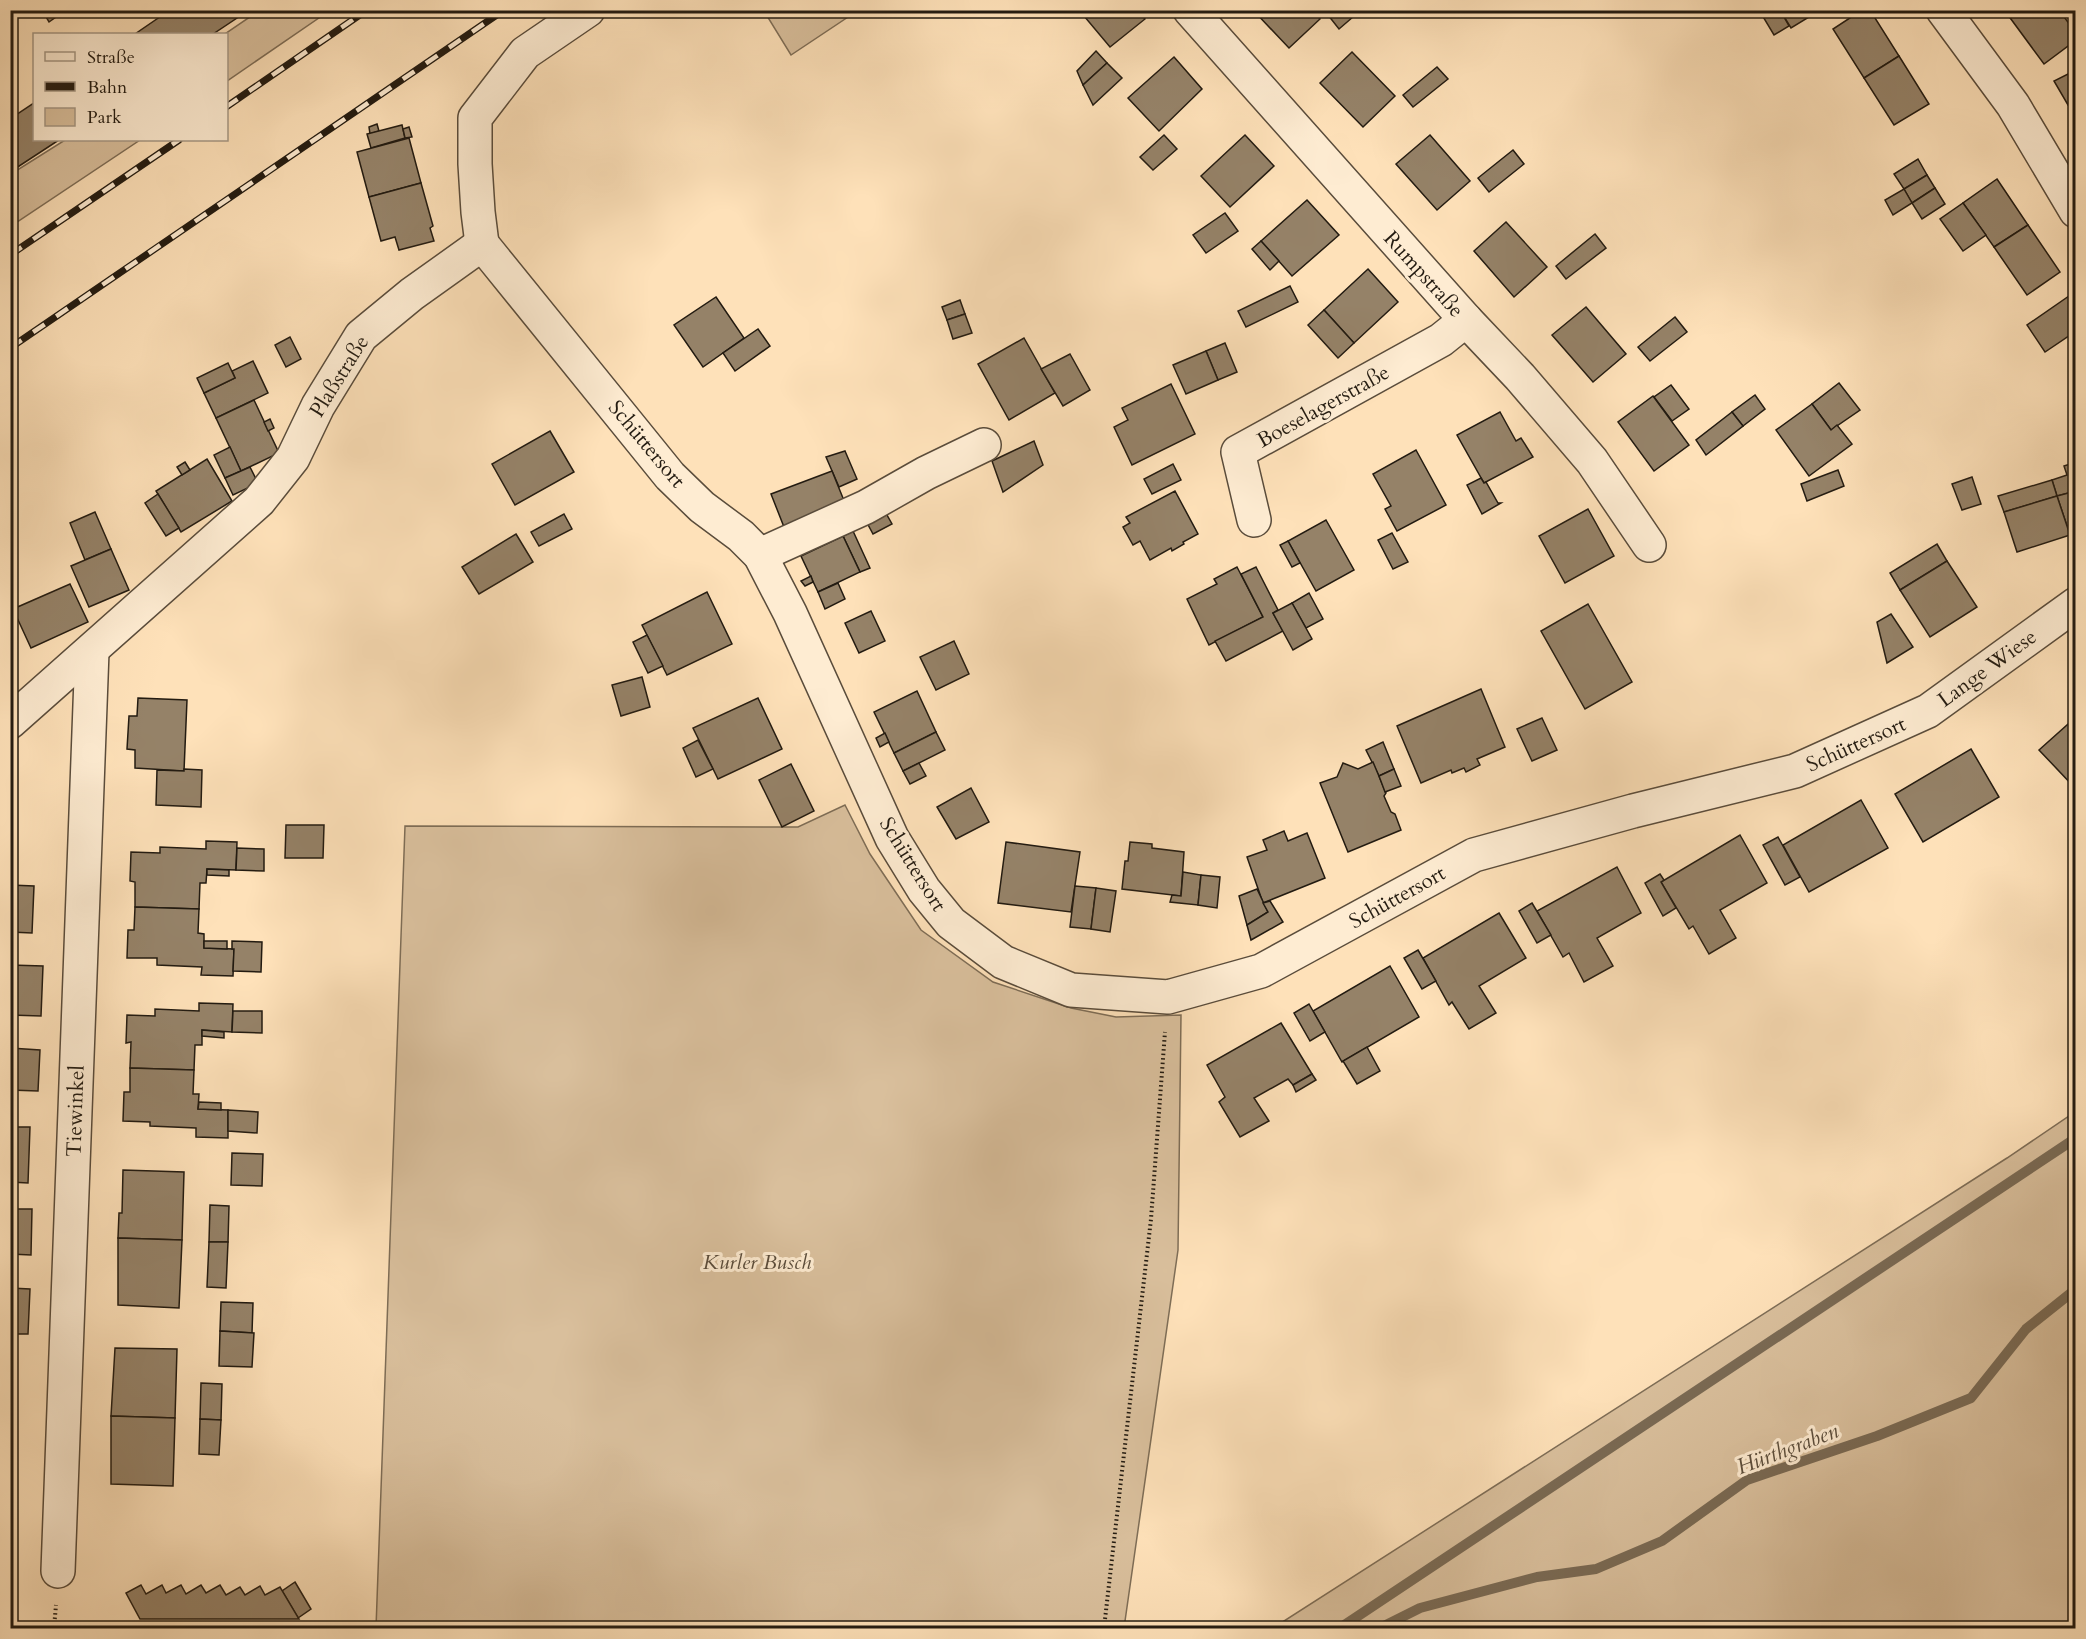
<svg xmlns="http://www.w3.org/2000/svg" width="2086" height="1639" font-family="Cardo,serif">
<rect width="100%" height="100%" fill="#fee1b9"/>
<filter id="stains"><feTurbulence type="fractalNoise" baseFrequency=".00333" numOctaves="4"/><feColorMatrix values="0 0 0 0 .2 0 0 0 0 .09 0 0 0 0 .02 0 0 0 .5 -.17"/></filter>
<radialGradient id="worn" r=".72"><stop offset=".6" stop-color="#630" stop-opacity="0"/><stop offset="1" stop-color="#630" stop-opacity=".3"/></radialGradient>
<g fill="#d9bf9c" stroke="#7e6d56" stroke-width="1.5">
<polygon points="260,10 329,11 227,81 225,34"/>
<polygon points="764,11 857,11 791,55"/>
<polygon points="65,140 140,140 11,226 11,174"/>
<polygon points="845,805 870,854 921,930 993,982 1071,1008 1116,1017 1181,1015 1178,1250 1124,1628 376,1628 405,826 798,827"/>
<polygon points="2075,1112 2075,1628 1273,1628 2007,1158"/>
</g>
<g fill="none" stroke-linecap="round" stroke-linejoin="round">
<g stroke="#7a6a54" stroke-width="10">
<polyline points="1340,1628 2076,1138"/>
<polyline points="1380,1628 1420,1608 1537,1577 1596,1569 1662,1541 1747,1480 1877,1436 1971,1398 2026,1329 2076,1289"/>
</g>
</g>
<g fill="#958268" stroke="#231b11" stroke-width="1.5">
<polygon points="42,10 66,10 49,22"/>
<polygon points="170,10 249,10 213,34 135,34"/>
<polygon points="1079,10 1138,10 1145,19 1110,47"/>
<polygon points="1253,10 1313,10 1320,19 1289,48"/>
<polygon points="1333,10 1361,10 1339,29 1328,15"/>
<polygon points="1759,10 1780,10 1789,26 1774,35"/>
<polygon points="1780,10 1812,10 1814,14 1791,28"/>
<polygon points="1862,10 1870,10 1899,56 1864,78 1833,29"/>
<polygon points="2014,10 2059,10 2076,33 2076,40 2044,64 2008,15"/>
<polygon points="1096,51 1107,63 1083,85 1077,71"/>
<polygon points="1352,52 1395,96 1363,127 1320,83"/>
<polygon points="1899,56 1929,104 1894,125 1864,78"/>
<polygon points="1174,57 1202,89 1159,131 1128,98"/>
<polygon points="1107,63 1122,78 1093,105 1083,85"/>
<polygon points="1437,67 1448,79 1413,107 1403,95"/>
<polygon points="2076,70 2076,101 2068,105 2054,81"/>
<polygon points="34,103 34,140 59,140 10,172 10,119"/>
<polygon points="377,124 379,131 370,134 369,127"/>
<polygon points="402,125 405,138 371,148 367,134"/>
<polygon points="409,127 412,137 405,138 403,129"/>
<polygon points="1164,135 1177,149 1153,170 1140,157"/>
<polygon points="1245,135 1274,166 1230,207 1201,176"/>
<polygon points="1430,135 1470,181 1437,210 1396,164"/>
<polygon points="409,138 421,183 369,197 357,152"/>
<polygon points="1513,150 1524,164 1489,192 1478,178"/>
<polygon points="1918,159 1927,175 1904,189 1894,174"/>
<polygon points="1927,175 1935,188 1912,203 1904,189"/>
<polygon points="1997,179 2028,225 1994,247 1963,203"/>
<polygon points="421,183 433,226 430,228 434,241 399,250 395,237 381,241 369,197"/>
<polygon points="1935,188 1945,204 1922,219 1912,203"/>
<polygon points="1904,189 1912,203 1893,215 1885,200"/>
<polygon points="1307,200 1339,235 1292,276 1261,241"/>
<polygon points="1963,203 1986,235 1963,251 1940,219"/>
<polygon points="1225,213 1238,231 1206,253 1193,235"/>
<polygon points="1506,222 1547,267 1514,297 1474,251"/>
<polygon points="2028,225 2060,272 2027,295 1994,247"/>
<polygon points="1595,234 1606,248 1566,279 1556,266"/>
<polygon points="1261,241 1279,261 1270,270 1252,249"/>
<polygon points="1368,269 1398,302 1354,343 1324,310"/>
<polygon points="1290,286 1298,302 1246,327 1238,311"/>
<polygon points="2069,296 2076,306 2076,331 2045,352 2027,325"/>
<polygon points="716,297 744,338 703,367 674,325"/>
<polygon points="960,300 965,314 947,320 942,307"/>
<polygon points="1586,307 1626,354 1593,382 1552,335"/>
<polygon points="1324,310 1354,343 1338,358 1308,325"/>
<polygon points="965,314 972,333 953,339 947,320"/>
<polygon points="1675,317 1687,332 1650,361 1638,347"/>
<polygon points="758,329 770,346 735,371 723,353"/>
<polygon points="290,337 301,359 286,367 275,345"/>
<polygon points="1024,338 1055,393 1009,420 978,364"/>
<polygon points="1225,343 1237,372 1218,380 1206,351"/>
<polygon points="1206,351 1218,380 1186,394 1173,365"/>
<polygon points="1070,354 1090,390 1063,406 1041,369"/>
<polygon points="253,361 268,393 216,418 204,393 235,378 232,371"/>
<polygon points="228,363 235,378 204,393 197,378"/>
<polygon points="1839,383 1860,410 1831,430 1812,404"/>
<polygon points="1171,384 1195,434 1132,465 1114,427 1128,420 1122,408"/>
<polygon points="1671,385 1689,409 1672,421 1654,397"/>
<polygon points="1755,395 1765,409 1743,426 1732,412"/>
<polygon points="1653,396 1689,445 1654,471 1618,422"/>
<polygon points="254,400 279,453 241,471 216,418"/>
<polygon points="1812,404 1831,430 1837,425 1852,444 1809,476 1776,430"/>
<polygon points="1500,412 1516,441 1521,438 1533,457 1484,483 1457,435"/>
<polygon points="1732,412 1743,426 1706,455 1696,440"/>
<polygon points="270,419 274,428 268,431 264,422"/>
<polygon points="550,431 574,472 515,505 492,464"/>
<polygon points="1034,441 1043,465 1003,492 992,461"/>
<polygon points="230,447 241,471 225,478 214,455"/>
<polygon points="1416,450 1446,505 1397,531 1385,509 1391,506 1373,474"/>
<polygon points="845,451 857,479 839,487 826,457"/>
<polygon points="207,459 232,501 181,532 156,491"/>
<polygon points="185,462 190,470 182,475 177,467"/>
<polygon points="2076,462 2076,491 2057,496 2052,480 2067,475 2064,466"/>
<polygon points="1173,464 1181,480 1152,494 1144,479"/>
<polygon points="250,467 258,483 233,495 225,478"/>
<polygon points="1838,470 1844,486 1807,501 1801,484"/>
<polygon points="832,471 845,503 784,527 771,494"/>
<polygon points="1972,477 1981,504 1962,510 1952,484"/>
<polygon points="1481,478 1484,483 1486,482 1498,503 1501,503 1482,514 1467,485"/>
<polygon points="2052,480 2057,496 2004,512 1998,496"/>
<polygon points="1175,491 1198,534 1183,542 1184,544 1172,551 1171,548 1150,560 1140,541 1133,545 1123,527 1130,523 1126,517"/>
<polygon points="2076,491 2076,534 2070,535 2057,496"/>
<polygon points="158,494 179,528 166,536 145,503"/>
<polygon points="2057,496 2070,535 2017,552 2004,512"/>
<polygon points="883,508 892,524 873,534 865,519"/>
<polygon points="1588,509 1614,556 1565,583 1539,536"/>
<polygon points="95,512 111,549 85,560 70,523"/>
<polygon points="564,514 572,529 539,546 531,532"/>
<polygon points="1326,520 1354,570 1316,591 1288,541"/>
<polygon points="853,531 870,568 860,572 843,536"/>
<polygon points="1392,533 1408,562 1393,569 1378,540"/>
<polygon points="516,534 533,562 479,594 462,567"/>
<polygon points="843,536 860,572 818,592 801,556"/>
<polygon points="1288,541 1300,563 1292,567 1280,545"/>
<polygon points="1937,544 1947,561 1900,590 1890,573"/>
<polygon points="111,549 129,590 89,607 71,566"/>
<polygon points="1947,561 1977,607 1930,637 1900,590"/>
<polygon points="1237,567 1263,617 1209,645 1187,599 1217,584 1214,579"/>
<polygon points="1256,567 1278,610 1273,613 1283,631 1226,661 1215,641 1263,617 1241,574"/>
<polygon points="811,576 813,582 805,586 801,581"/>
<polygon points="838,583 845,599 825,609 818,592"/>
<polygon points="70,584 88,622 31,648 13,609"/>
<polygon points="707,592 732,644 667,675 642,625"/>
<polygon points="1309,593 1323,619 1306,628 1292,603"/>
<polygon points="1292,603 1312,639 1293,650 1273,613"/>
<polygon points="1588,604 1632,682 1585,709 1541,631"/>
<polygon points="871,611 885,641 859,653 845,623"/>
<polygon points="1891,614 1913,647 1887,663 1877,622"/>
<polygon points="647,635 663,666 648,673 633,642"/>
<polygon points="954,641 969,674 936,690 920,657"/>
<polygon points="642,677 650,707 621,716 612,685"/>
<polygon points="1481,689 1505,747 1477,759 1480,765 1466,772 1464,768 1452,773 1451,770 1421,783 1397,726"/>
<polygon points="917,691 936,732 894,753 874,712"/>
<polygon points="138,698 187,700 184,771 135,768 135,750 127,749 129,716 137,716"/>
<polygon points="758,698 782,749 718,779 693,728"/>
<polygon points="2076,717 2076,789 2039,750"/>
<polygon points="1542,718 1557,750 1532,761 1517,729"/>
<polygon points="936,732 945,750 903,771 894,753"/>
<polygon points="885,733 889,742 880,747 876,738"/>
<polygon points="698,740 713,769 696,777 683,748"/>
<polygon points="1383,742 1394,769 1379,776 1366,750"/>
<polygon points="1971,749 1999,797 1923,842 1895,794"/>
<polygon points="1373,762 1386,793 1384,796 1391,812 1395,814 1401,830 1348,852 1320,783 1337,777 1343,763 1358,769"/>
<polygon points="919,763 926,776 910,784 903,771"/>
<polygon points="791,764 814,811 782,827 759,780"/>
<polygon points="184,769 202,770 201,807 156,805 157,770 184,771"/>
<polygon points="1394,769 1401,786 1385,792 1379,776"/>
<polygon points="971,788 989,822 956,839 937,807"/>
<polygon points="1861,800 1888,848 1809,892 1783,845"/>
<polygon points="286,825 324,825 323,858 285,858"/>
<polygon points="1284,831 1288,841 1307,833 1325,878 1263,903 1247,857 1267,850 1263,840"/>
<polygon points="1740,835 1767,883 1720,910 1736,938 1709,954 1693,926 1689,929 1661,882"/>
<polygon points="1778,837 1800,877 1785,885 1763,845"/>
<polygon points="206,841 237,842 236,870 207,869 206,883 200,883 199,909 135,907 135,882 130,881 131,852 160,853 160,847 206,849"/>
<polygon points="1006,842 1080,852 1071,912 998,903"/>
<polygon points="1130,842 1152,844 1152,848 1184,852 1181,896 1122,889 1125,861 1128,861"/>
<polygon points="237,848 264,849 264,871 236,870"/>
<polygon points="1617,867 1641,913 1597,938 1613,966 1584,982 1569,953 1563,957 1537,911"/>
<polygon points="207,869 229,870 229,876 207,875"/>
<polygon points="1183,872 1201,875 1198,905 1170,902 1172,895 1181,896"/>
<polygon points="1660,874 1664,880 1661,882 1676,908 1663,916 1645,883"/>
<polygon points="1201,875 1220,877 1217,908 1198,905"/>
<polygon points="10,885 34,886 32,933 10,932"/>
<polygon points="1075,886 1096,888 1091,929 1070,927"/>
<polygon points="1096,888 1116,891 1110,932 1091,929"/>
<polygon points="1257,889 1268,912 1247,925 1239,896"/>
<polygon points="1270,901 1283,922 1251,940 1247,925 1268,912 1263,903"/>
<polygon points="1532,903 1551,935 1537,943 1519,911"/>
<polygon points="135,907 199,909 198,933 204,934 204,948 234,949 233,976 201,975 202,967 157,965 157,958 127,958 128,930 134,930"/>
<polygon points="1499,913 1526,958 1479,986 1496,1013 1469,1029 1452,1002 1449,1005 1423,958"/>
<polygon points="204,941 227,941 227,949 204,948"/>
<polygon points="232,941 262,942 261,972 233,971 234,949 232,949"/>
<polygon points="1418,950 1436,981 1422,989 1404,958"/>
<polygon points="10,965 43,966 41,1016 10,1015"/>
<polygon points="1390,966 1419,1017 1342,1062 1313,1011"/>
<polygon points="199,1003 233,1004 232,1032 202,1030 202,1045 195,1045 194,1070 130,1068 131,1042 126,1043 127,1015 155,1016 155,1009 199,1011"/>
<polygon points="1309,1004 1325,1032 1310,1041 1294,1013"/>
<polygon points="233,1011 262,1011 262,1033 232,1032"/>
<polygon points="1281,1023 1312,1074 1293,1085 1288,1079 1254,1098 1269,1121 1240,1137 1219,1102 1225,1097 1207,1065"/>
<polygon points="202,1030 224,1032 224,1038 202,1036"/>
<polygon points="1367,1047 1380,1071 1357,1084 1343,1061"/>
<polygon points="10,1048 40,1050 38,1091 10,1090"/>
<polygon points="130,1068 194,1070 193,1094 199,1094 198,1109 228,1110 228,1138 196,1137 196,1128 150,1126 150,1122 123,1121 124,1092 130,1092"/>
<polygon points="1312,1074 1316,1080 1296,1092 1293,1085"/>
<polygon points="199,1102 221,1103 221,1110 198,1109"/>
<polygon points="228,1110 258,1112 257,1133 228,1131"/>
<polygon points="10,1127 30,1127 28,1183 10,1182"/>
<polygon points="232,1153 263,1154 262,1186 231,1185"/>
<polygon points="123,1170 184,1172 182,1240 118,1238 119,1213 122,1213"/>
<polygon points="210,1205 229,1206 228,1242 209,1242"/>
<polygon points="10,1209 32,1209 31,1255 10,1254"/>
<polygon points="118,1238 182,1240 179,1308 118,1305"/>
<polygon points="209,1242 228,1242 226,1288 207,1287"/>
<polygon points="10,1288 30,1289 28,1334 10,1334"/>
<polygon points="221,1302 253,1303 252,1333 220,1331"/>
<polygon points="220,1331 254,1333 252,1367 219,1366"/>
<polygon points="115,1348 177,1349 175,1418 111,1416"/>
<polygon points="201,1383 222,1384 221,1420 200,1419"/>
<polygon points="111,1416 175,1418 173,1486 111,1484"/>
<polygon points="200,1419 221,1420 219,1455 199,1454"/>
<polygon points="295,1582 311,1609 298,1618 282,1591"/>
<polygon points="141,1585 146,1594 162,1585 166,1593 181,1585 186,1594 201,1585 206,1593 220,1585 226,1595 240,1587 245,1595 260,1586 265,1595 280,1587 299,1619 140,1619 126,1593"/>
</g>
<g fill="none" stroke-linecap="round" stroke-linejoin="round">
<g stroke="#5a4c3b" stroke-width="36">
<g id="minor">
<polyline points="1190,10 1466,320 1520,377 1592,461 1649,545"/>
<polyline points="1943,10 2013,105 2076,211"/>
<polyline points="482,244 670,476 702,507 741,536 760,555 790,613 892,838 924,890 951,923 1003,962 1071,990 1168,997 1261,971 1474,855 1633,811 1795,771 1928,711 2076,604"/>
<polyline points="482,244 478,212 475,164 475,118 525,53 588,10"/>
<polyline points="1254,520 1238,452 1441,340 1466,320"/>
<polyline points="760,555 866,507 926,473 984,445"/>
<polyline points="10,722 259,501 293,458 318,406 361,336 412,294 482,244"/>
<polyline points="58,1571 92,651"/>
</g>
</g>
<g stroke="#231b11" stroke-width="4" stroke-dasharray="1.5 3" stroke-linecap="butt">
<polyline points="54,1628 56,1605"/>
<polyline points="1104,1628 1151,1219 1165,1032"/>
</g>
<use href="#minor" stroke="#feecd2" stroke-width="33"/>
<g stroke="#231b11" stroke-width="7">
<g id="rail">
<polyline points="226,107 367,10"/>
<polyline points="10,255 179,140"/>
<polyline points="10,348 504,10"/>
</g>
</g>
<use href="#rail" stroke="#feecd2" stroke-width="4.5" stroke-dasharray="14" stroke-linecap="butt"/>
</g>
<g text-anchor="middle" stroke-width="6" stroke-linejoin="round" paint-order="stroke">
<g font-size="21" fill="#231b11" stroke="#feecd2">
<text transform="translate(1424 274) rotate(48)" y="7">Rumpstraße</text>
<text transform="translate(339 376) rotate(-58)" y="7">Plaßstraße</text>
<text transform="translate(1323 406) rotate(-29)" y="7">Boeselagerstraße</text>
<text transform="translate(647 444) rotate(50)" y="7">Schüttersort</text>
<text transform="translate(1987 668) rotate(-36)" y="7">Lange Wiese</text>
<text transform="translate(1856 744) rotate(-24)" y="7">Schüttersort</text>
<text transform="translate(913 864) rotate(58)" y="7">Schüttersort</text>
<text transform="translate(1397 897) rotate(-29)" y="7">Schüttersort</text>
<text transform="translate(75 1111) rotate(-88)" y="7">Tiewinkel</text>
</g>
<g font-size="21" font-style="italic" fill="#5a4c3b" stroke="#feecd2">
<text x="757" y="1269">Kurler Busch</text>
</g>
<g font-size="22" font-style="italic" fill="#5d4f3d" stroke="#feecd2">
<text transform="translate(1787 1448) rotate(-21)" y="8">Hürthgraben</text>
</g>
</g>
<rect width="2086" height="1639" fill="none" stroke="#fee1b9" stroke-width="36"/>
<rect x="12" y="12" width="2062" height="1615" fill="none" stroke="#231b11" stroke-width="3"/>
<rect x="18" y="18" width="2050" height="1603" fill="none" stroke="#231b11" stroke-width="1.5"/>
<rect x="33" y="33" width="195" height="108" fill="#feecd2" stroke="#a69885" stroke-width="1.5"/>
<rect x="45" y="52" width="30" height="9" fill="#feecd2" stroke="#a69885" stroke-width="1.5"/>
<text x="87" y="63" font-size="18" fill="#231b11">Straße</text>
<rect x="45" y="82" width="30" height="9" fill="#231b11" stroke="#a69885" stroke-width="1.5"/>
<text x="87" y="93" font-size="18" fill="#231b11">Bahn</text>
<rect x="45" y="108" width="30" height="18" fill="#d9bf9c" stroke="#a69885" stroke-width="1.5"/>
<text x="87" y="123" font-size="18" fill="#231b11">Park</text>
<rect width="100%" height="100%" filter="url(#stains)"/>
<rect width="100%" height="100%" fill="url(#worn)"/>
</svg>
